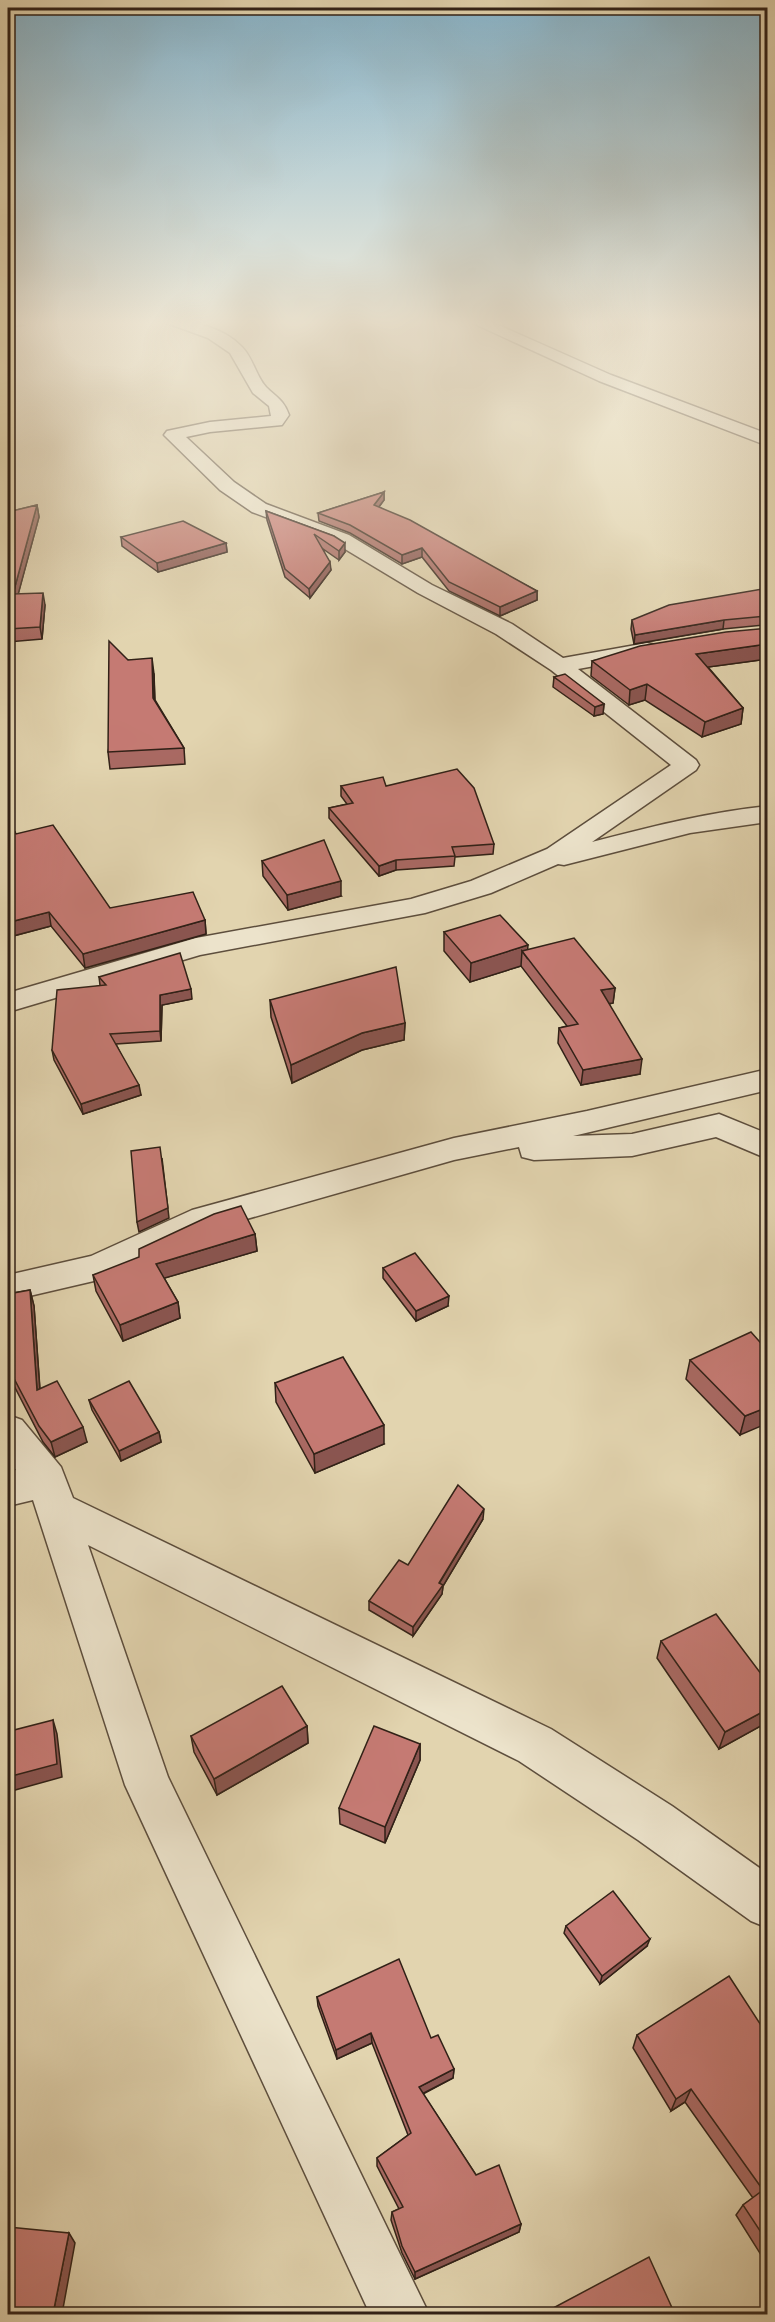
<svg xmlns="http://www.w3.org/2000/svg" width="775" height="2322" font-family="'IM FELL Double Pica',serif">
<rect width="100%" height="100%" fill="#e2d4af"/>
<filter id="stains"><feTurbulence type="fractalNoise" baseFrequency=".00333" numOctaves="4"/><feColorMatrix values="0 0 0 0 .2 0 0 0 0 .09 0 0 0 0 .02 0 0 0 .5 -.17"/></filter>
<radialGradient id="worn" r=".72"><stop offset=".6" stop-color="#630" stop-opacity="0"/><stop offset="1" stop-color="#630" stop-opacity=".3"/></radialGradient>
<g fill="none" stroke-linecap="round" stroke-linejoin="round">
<g stroke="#5d4e3d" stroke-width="3">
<g id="minor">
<path d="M165 320C191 320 223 327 242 347 253 358 256 376 266 387 276 397 284 400 289 415L282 425 210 432 186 437 234 482 266 504 349 535 432 585 512 624 563 658 647 643 655 645 658 650 655 655 578 669 696 760 699 765 696 770 592 842C650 827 707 812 768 806V822L690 833 564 865 558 864 491 893 425 913 200 955 8 1012V993L196 938 411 899 471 881 547 849 671 765 551 670 496 634 418 593 335 543 252 512 220 490 164 435 167 431 210 422 271 416 269 406 253 393 230 353 208 338 167 323Z"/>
<polygon points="466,320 487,320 611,375 768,434 768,446 599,381"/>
<polygon points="768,1069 768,1090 573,1136 632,1134 719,1114 768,1134 768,1159 716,1137 632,1156 534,1160 522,1157 519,1147 454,1160 215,1228 111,1277 8,1301 8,1275 91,1256 192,1210 454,1138 587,1111"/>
<polygon points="8,1415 22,1420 61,1467 73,1498 551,1729 672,1806 768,1874 768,1928 751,1921 638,1840 519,1761 88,1545 168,1777 429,2314 370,2314 125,1785 33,1500 8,1506 8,1472 16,1470 8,1459"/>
</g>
</g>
<use href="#minor" fill="#ece3cb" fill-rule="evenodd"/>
</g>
<g fill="#a96963" stroke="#312117" stroke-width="1.5">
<polygon points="384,492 384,500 379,507 537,591 537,600 500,616 449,591 422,557 402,564 350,533 319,521 318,513"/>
<polygon points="37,505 39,517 18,594 45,605 42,639 8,642 8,512"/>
<polygon points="266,511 334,536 345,552 339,560 323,549 331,570 310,598 285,577 267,520"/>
<polygon points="121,537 226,543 227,552 158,572 122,546"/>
<polygon points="768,588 768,624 765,625 723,629 634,644 631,629 632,620"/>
<polygon points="768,628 768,659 708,667 743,708 741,724 702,737 645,700 629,705 591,676 592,661"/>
<polygon points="128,660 154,674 155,700 184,748 185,764 110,769 108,752"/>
<polygon points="554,677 604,704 603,714 594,716 553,687"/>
<polygon points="341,786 386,786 494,844 493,854 455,857 454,866 396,870 379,876 329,818 329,808 347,804 341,796"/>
<polygon points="8,818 16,834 110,908 205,920 206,934 85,968 51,926 13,936 8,924"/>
<polygon points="262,861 341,896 288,910 263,876"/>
<polygon points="444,932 527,950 615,988 613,1003 609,1004 640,1074 581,1085 558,1043 559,1028 567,1026 521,966 470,982 444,951"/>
<polygon points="99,977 192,999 162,1005 161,1041 116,1044 141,1095 83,1114 54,1060 52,1050 100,985"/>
<polygon points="270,1000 405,1023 404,1040 362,1050 292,1083 271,1017"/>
<polygon points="255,1234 257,1251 164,1278 178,1302 180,1318 123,1341 96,1291 93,1275"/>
<polygon points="383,1268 448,1306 416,1321 383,1278"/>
<polygon points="30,1290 34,1306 40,1389 87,1442 55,1457 43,1442 9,1376 8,1376 8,1294"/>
<polygon points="768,1351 740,1435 686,1379 690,1360"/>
<polygon points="275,1383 384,1444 315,1473 276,1402"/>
<polygon points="89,1400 159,1432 161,1442 121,1461 92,1410"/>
<polygon points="483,1519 443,1586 442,1594 413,1636 369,1610 369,1601 408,1565"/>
<polygon points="661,1641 768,1683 768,1722 719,1749 657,1658"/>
<polygon points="307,1726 308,1743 217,1795 194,1752 191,1736"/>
<polygon points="420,1744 420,1760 385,1843 340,1824 339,1808"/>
<polygon points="566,1926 647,1946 600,1984 564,1933"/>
<polygon points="317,1997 431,2038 454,2069 453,2078 423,2094 476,2175 521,2224 519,2232 415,2279 402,2253 391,2220 392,2212 399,2209 377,2166 377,2158 408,2135 372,2043 337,2059 318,2006"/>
<polygon points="637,2035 768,2036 765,2042 768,2045 768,2266 736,2215 743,2205 753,2198 685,2102 671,2111 633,2048"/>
</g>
<g fill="#8a5550" stroke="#312117" stroke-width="1.5">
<polygon points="8,320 26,320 24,321 25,325 8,328"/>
<polygon points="384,492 384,500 374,513 374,505"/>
<polygon points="37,505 39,517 15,606 13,594"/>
<polygon points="226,543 227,552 158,572 157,563"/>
<polygon points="345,543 345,552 339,560 339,551"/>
<polygon points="422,548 422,557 402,564 402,555"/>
<polygon points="330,562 331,570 310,598 309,589"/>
<polygon points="537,591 537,600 500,616 500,607"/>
<polygon points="43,593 45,605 42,639 40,627"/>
<polygon points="724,620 723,629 634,644 635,635"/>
<polygon points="768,644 768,659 694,669 696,654"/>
<polygon points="152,658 154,674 155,714 153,698"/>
<polygon points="647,684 645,700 629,705 630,690"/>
<polygon points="604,704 603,714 594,716 595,707"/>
<polygon points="743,708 741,724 702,737 705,722"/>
<polygon points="396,860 396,870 379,876 379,866"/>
<polygon points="341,881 341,896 288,910 287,895"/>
<polygon points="49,912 51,926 13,936 10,922"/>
<polygon points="205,920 206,934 85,968 83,954"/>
<polygon points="528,945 527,958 522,951 521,966 470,982 471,963"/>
<polygon points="615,988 613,1003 599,1005 601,990"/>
<polygon points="191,989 192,999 162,1005 161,1041 160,1031 160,995"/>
<polygon points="405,1023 404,1040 362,1050 292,1083 291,1065 362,1033"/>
<polygon points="642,1059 640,1074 581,1085 583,1070"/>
<polygon points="139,1085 141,1095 83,1114 81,1104"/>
<polygon points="162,1158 169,1218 139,1232 137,1222"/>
<polygon points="255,1234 257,1251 158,1280 156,1264"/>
<polygon points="30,1290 34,1306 41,1406 37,1390"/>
<polygon points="449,1296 448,1306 416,1321 416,1311"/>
<polygon points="178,1302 180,1318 123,1341 120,1325"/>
<polygon points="768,1407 768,1423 740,1435 745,1416"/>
<polygon points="384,1425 384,1444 315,1473 314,1454"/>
<polygon points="83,1427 87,1442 55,1457 51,1442"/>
<polygon points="159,1432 161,1442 121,1461 119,1451"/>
<polygon points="484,1509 483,1519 443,1586 442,1594 413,1636 413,1627"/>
<polygon points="768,1709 768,1722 719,1749 725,1732"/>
<polygon points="8,1716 15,1744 10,1731 8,1722"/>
<polygon points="53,1720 57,1734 62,1777 8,1792 8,1777"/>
<polygon points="307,1726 308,1743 217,1795 214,1779"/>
<polygon points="420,1744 420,1760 385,1843 385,1827"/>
<polygon points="650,1939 647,1946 600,1984 602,1976"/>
<polygon points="371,2033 372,2043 337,2059 336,2050"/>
<polygon points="454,2069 453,2078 418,2096 419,2087"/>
<polygon points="691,2089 685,2102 671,2111 676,2099"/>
<polygon points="521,2224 519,2232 415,2279 415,2272"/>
<polygon points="69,2233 75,2243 62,2314 53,2314"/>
</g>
<g fill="#c57a73" stroke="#312117" stroke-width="1.5">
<polygon points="384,492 374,505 410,520 537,591 500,607 449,582 422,548 402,555 350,525 318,513"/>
<polygon points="37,505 13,594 43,593 40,627 8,629 8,512"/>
<polygon points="266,511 334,536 345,543 339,551 314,534 330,562 309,589 285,569"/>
<polygon points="183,521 226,543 157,563 121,537"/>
<polygon points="768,588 767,616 724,620 635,635 632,620 669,605"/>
<polygon points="768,628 768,644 696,654 743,708 705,722 647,684 630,690 592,661 640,646 726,632"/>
<polygon points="109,641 128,660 152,658 153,698 184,748 108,752"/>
<polygon points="565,674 604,704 595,707 554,677"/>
<polygon points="457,769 474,788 494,844 452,847 455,856 396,860 379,866 329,808 353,803 341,786 383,777 386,786"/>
<polygon points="8,818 16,834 53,825 110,908 193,892 205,920 83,954 49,912 10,922 8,916"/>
<polygon points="324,840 341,881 287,895 262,861"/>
<polygon points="500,915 528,945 471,963 444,932"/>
<polygon points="574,938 615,988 601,990 642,1059 583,1070 559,1028 578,1024 522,951"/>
<polygon points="180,953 191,989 160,995 160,1031 110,1034 139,1085 81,1104 52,1050 57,990 106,985 99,977"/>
<polygon points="396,967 405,1023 362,1033 291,1065 270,1000"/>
<polygon points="160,1147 168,1208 137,1222 131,1151"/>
<polygon points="241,1206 255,1234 156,1264 178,1302 120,1325 93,1275 139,1257 139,1249 214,1214"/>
<polygon points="415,1253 449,1296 416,1311 383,1268"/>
<polygon points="30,1290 37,1390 57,1381 83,1427 51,1442 39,1426 8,1367 8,1294"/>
<polygon points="751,1332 768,1351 768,1407 745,1416 690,1360"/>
<polygon points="343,1357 384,1425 314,1454 275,1383"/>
<polygon points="129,1381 159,1432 119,1451 89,1400"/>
<polygon points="458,1485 484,1509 439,1583 443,1585 413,1627 369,1601 399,1560 408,1565"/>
<polygon points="716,1614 768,1683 768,1709 725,1732 661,1641"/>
<polygon points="282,1686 307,1726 214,1779 191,1736"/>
<polygon points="53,1720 57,1764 8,1777 8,1722 10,1731"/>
<polygon points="374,1726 420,1744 385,1827 339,1808"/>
<polygon points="613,1891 650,1939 602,1976 566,1926"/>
<polygon points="399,1959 431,2038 438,2035 454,2069 419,2087 476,2175 499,2165 521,2224 415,2272 402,2246 392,2212 403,2207 377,2158 411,2133 371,2033 336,2050 317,1997"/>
<polygon points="729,1976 768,2036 768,2038 764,2040 768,2045 768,2243 743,2205 763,2190 691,2089 676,2099 637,2035"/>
<polygon points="8,2227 69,2233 53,2314 8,2314"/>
<polygon points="649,2257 673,2310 666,2314 542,2314"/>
</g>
<linearGradient id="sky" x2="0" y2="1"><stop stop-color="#87b6ce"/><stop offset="0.5" stop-color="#f2ecdb"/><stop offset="1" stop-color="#f2ecdb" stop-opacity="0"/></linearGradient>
<rect width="775" height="646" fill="url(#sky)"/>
<rect width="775" height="2322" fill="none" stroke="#e2d4af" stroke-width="30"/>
<rect x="9" y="9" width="757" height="2304" fill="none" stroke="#312117" stroke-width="3"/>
<rect x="15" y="15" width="745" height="2292" fill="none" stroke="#312117" stroke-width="1.5"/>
<rect width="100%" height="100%" filter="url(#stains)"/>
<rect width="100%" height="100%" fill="url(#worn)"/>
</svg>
